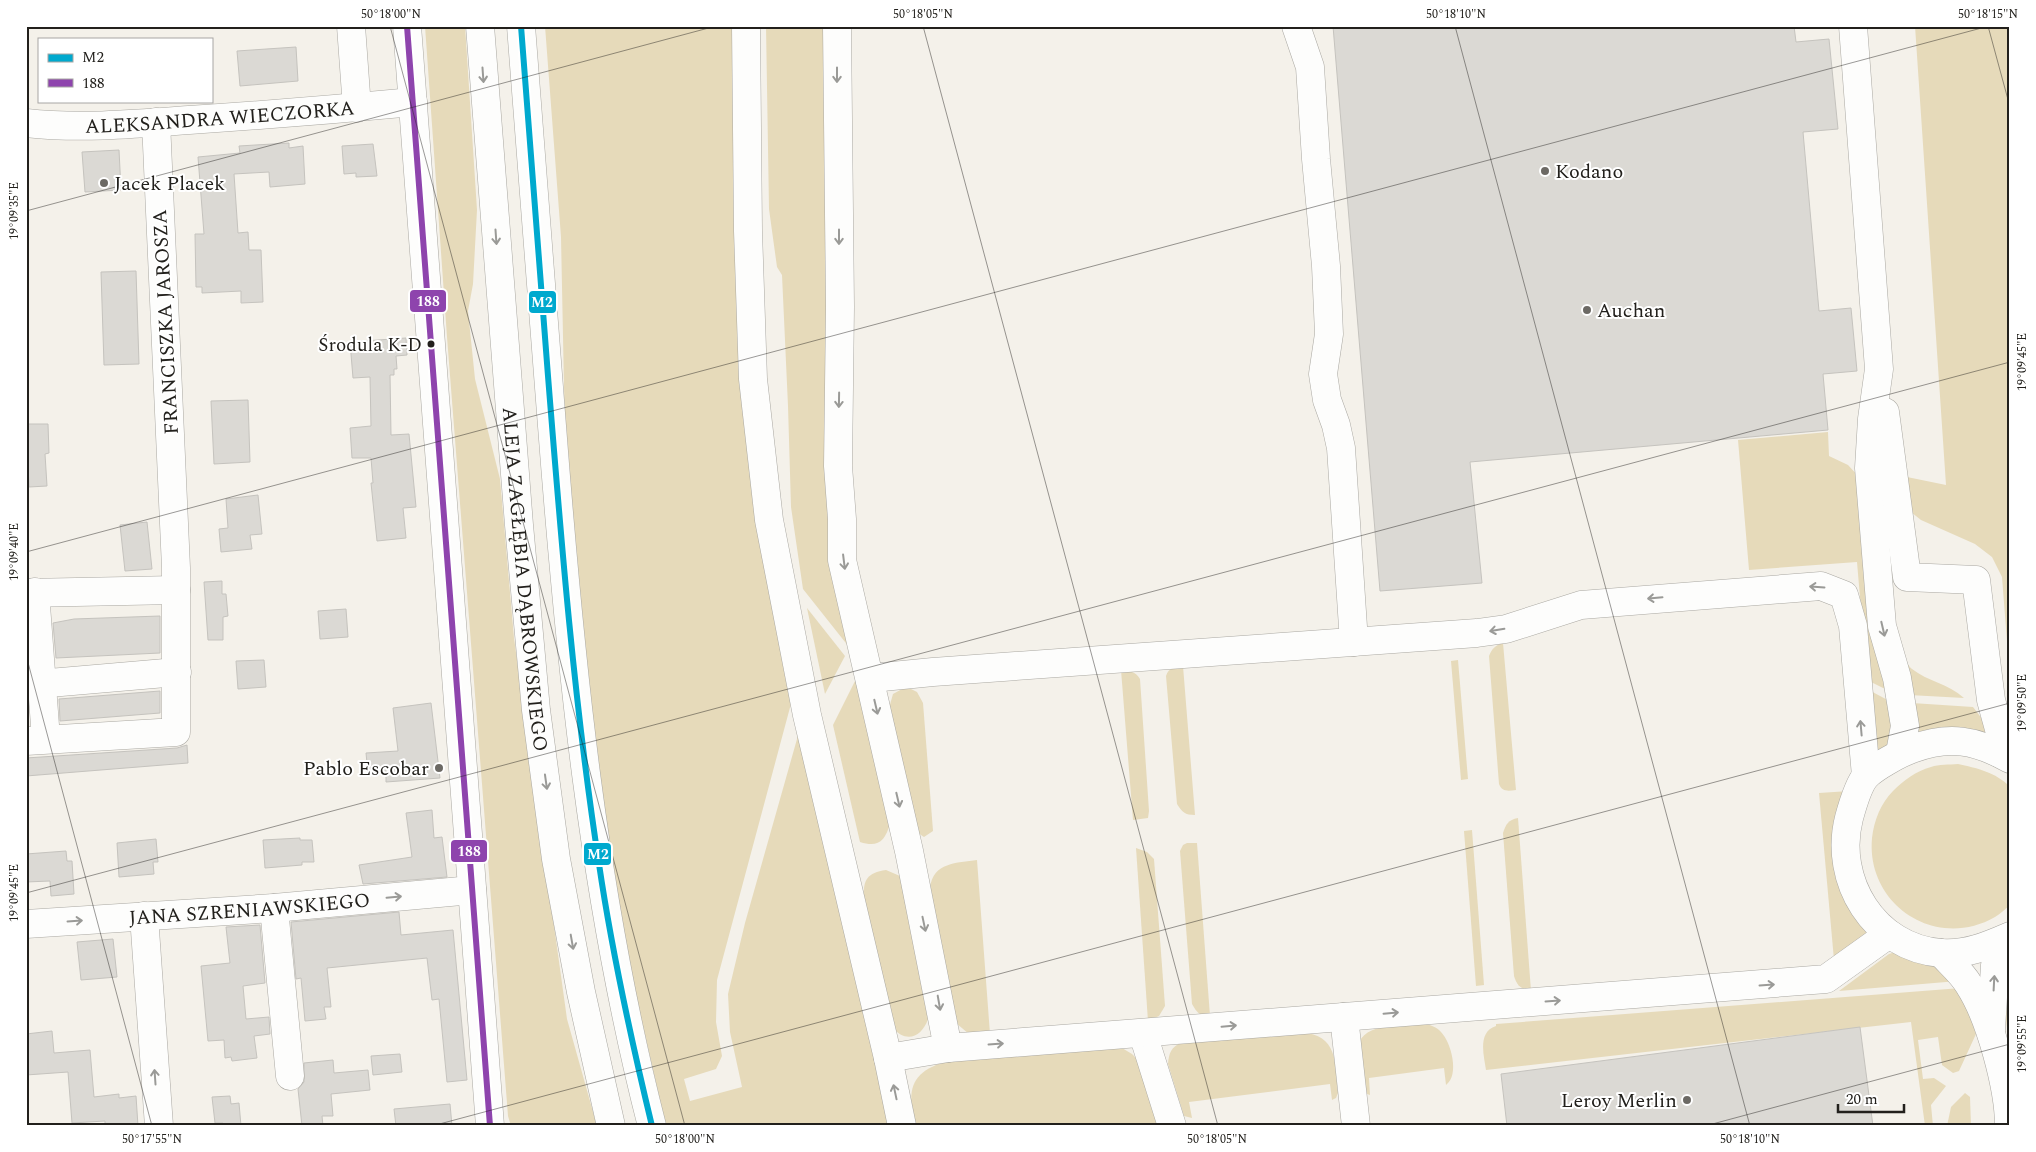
<svg xmlns="http://www.w3.org/2000/svg" width="2036" height="1152" font-family="Spectral,serif">
<rect width="100%" height="100%" fill="#f4f1ea"/>
<g fill="#e6daba">
<polygon points="425,26 465,26 477,210 473,284 468,311 475,379 500,479 514,638 567,1019 597,1126 511,1126 508,1116 447,337"/>
<polygon points="545,26 734,26 792,700 717,980 716,1022 722,1056 716,1069 684,1079 690,1101 742,1087 730,1032 728,994 745,923 799,732 890,1126 666,1126 639,1009 610,859 585,660 565,436 561,237"/>
<polygon points="766,26 826,26 849,647 803,589 791,507 788,406 782,275 777,267 769,209"/>
<polygon points="1915,26 2010,26 2010,680 2002,577 1992,557 1975,544 1921,520 1911,512 1907,477 1946,485"/>
<polygon points="1828,432 1829,456 1848,465 1860,478 1891,692 1867,680 1857,562 1749,570 1738,440"/>
<polygon points="807,608 845,656 825,694"/>
<path d="M1891 640C1900 644 1903 661 1912 669 1927 681 1949 684 1964 698L1909 695Z"/>
<path d="M1503 643 1516 790C1508 791 1502 792 1499 784L1489 656C1492 649 1495 645 1503 643Z"/>
<polygon points="1458,660 1468,779 1461,780 1451,661"/>
<path d="M1183 666 1195 815C1185 815 1182 812 1177 804L1166 676C1169 667 1175 667 1183 666Z"/>
<path d="M1121 670C1130 671 1135 671 1140 679L1149 811 1148 818 1133 820Z"/>
<path d="M857 677 890 824C885 841 878 848 860 842L833 725Z"/>
<polygon points="909,688 917,692 923,703 933,831 924,837 918,833 889,708 893,694 902,689"/>
<polygon points="1867,689 1895,704 1888,748 1873,759"/>
<polygon points="1912,703 1973,707 1983,720 1987,735 1914,737"/>
<path d="M1958 764C1976 768 1996 772 2010 787V905C2005 909 2000 914 1995 917 1936 951 1866 905 1872 838 1874 820 1881 803 1893 791 1904 780 1916 771 1931 767 1939 764 1949 765 1958 764Z"/>
<polygon points="1849,791 1873,933 1834,960 1819,793"/>
<path d="M1518 818 1531 991C1521 989 1517 986 1514 976L1503 833C1506 824 1508 820 1518 818Z"/>
<polygon points="1472,830 1484,985 1476,986 1464,831"/>
<path d="M1187 843H1197L1210 1016C1200 1016 1197 1013 1192 1004L1180 851 1183 845Z"/>
<polygon points="1136,848 1147,852 1154,859 1165,1006 1159,1016 1148,1021"/>
<path d="M977 860 990 1034H969L956 1023 930 888C933 862 957 863 977 860Z"/>
<path d="M886 870 900 876 928 1019C922 1037 906 1044 892 1027L864 904C863 884 863 873 886 870Z"/>
<polygon points="1899,951 1939,964 1958,981 1839,991 1889,954"/>
<polygon points="2010,980 2010,1050 2001,984"/>
<path d="M1961 988 1976 1034 1959 1071 1953 1073 1942 1065 1938 1037 1918 1040 1923 1079 1934 1078 1946 1086 1931 1105 1933 1126H1925L1911 1022 1486 1070C1484 1056 1477 1032 1496 1026V1024Z"/>
<path d="M1424 1023C1430 1025 1437 1027 1441 1032 1451 1042 1460 1075 1446 1085L1444 1068 1369 1078 1370 1095 1367 1094 1363 1089C1361 1077 1356 1057 1358 1046 1363 1022 1405 1025 1424 1023Z"/>
<path d="M1308 1033C1339 1039 1335 1067 1338 1093L1336 1098 1332 1100 1330 1084 1189 1102 1192 1118 1184 1116 1168 1064C1169 1053 1171 1047 1181 1043Z"/>
<path d="M1122 1048 1132 1054 1143 1065 1160 1126H915C906 1087 911 1071 951 1060Z"/>
<polygon points="1965,1093 1970,1097 1971,1126 1947,1126 1951,1107"/>
</g>
<g fill="#dbd9d4" stroke="#c5c3be">
<polygon points="1333,26 1794,26 1796,42 1829,39 1838,129 1803,132 1819,311 1851,308 1857,371 1823,374 1828,430 1470,462 1482,583 1380,591"/>
<polygon points="296,47 298,81 240,86 237,51"/>
<polygon points="289,143 289,148 303,146 305,184 270,187 269,172 234,174 238,233 248,232 249,250 261,250 263,302 241,303 241,291 202,293 202,287 196,287 195,234 204,234 198,157 240,153 239,146"/>
<polygon points="373,144 377,176 356,177 356,173 344,174 342,146"/>
<polygon points="119,150 121,190 85,192 82,152"/>
<polygon points="136,271 139,364 104,365 101,272"/>
<polygon points="406,338 407,355 396,356 397,369 394,369 394,375 390,375 391,435 409,434 416,507 403,508 406,538 377,541 371,483 373,483 371,458 352,458 350,428 371,426 370,377 353,378 350,342"/>
<polygon points="248,400 250,462 214,464 211,401"/>
<polygon points="26,424 48,424 49,453 45,454 47,486 29,487"/>
<polygon points="258,495 262,534 250,535 252,549 221,552 219,529 228,528 226,499"/>
<polygon points="147,522 152,569 125,571 120,525"/>
<polygon points="222,581 222,594 226,594 228,616 223,617 223,640 208,640 204,582"/>
<polygon points="346,609 348,637 320,639 318,611"/>
<polygon points="160,616 160,653 56,658 53,623 74,619"/>
<polygon points="264,660 266,687 238,689 236,661"/>
<polygon points="160,691 160,713 60,721 59,699"/>
<polygon points="431,703 440,778 386,782 386,771 368,773 366,753 398,751 393,708"/>
<polygon points="187,745 188,763 26,776 26,758 177,748"/>
<polygon points="432,810 434,838 442,837 447,877 363,884 359,865 412,857 406,813"/>
<polygon points="300,838 300,840 312,840 314,862 302,862 302,865 265,868 263,840"/>
<polygon points="156,839 158,862 153,862 154,874 119,877 117,843"/>
<polygon points="66,851 67,861 72,861 74,894 51,896 50,881 26,882 26,854"/>
<polygon points="399,912 401,935 453,930 467,1080 447,1082 439,999 432,1000 427,958 327,968 331,1007 324,1007 326,1019 305,1021 301,978 296,979 291,922"/>
<polygon points="260,925 265,983 243,986 246,1019 269,1017 270,1034 254,1036 257,1058 232,1061 231,1057 225,1058 224,1040 208,1041 201,966 230,963 226,927"/>
<polygon points="113,939 117,977 81,980 77,942"/>
<polygon points="1860,1027 1873,1126 1507,1126 1501,1074"/>
<polygon points="52,1031 54,1053 90,1050 94,1097 119,1094 119,1098 136,1096 138,1126 105,1126 105,1121 72,1123 68,1072 26,1075 26,1034"/>
<polygon points="400,1054 402,1072 373,1075 371,1056"/>
<polygon points="333,1060 334,1073 368,1070 370,1090 331,1094 333,1116 322,1116 323,1126 302,1126 298,1089 304,1082 304,1063"/>
<polygon points="230,1096 231,1104 239,1103 241,1126 223,1126 223,1123 215,1123 212,1097"/>
<polygon points="450,1104 452,1126 396,1126 394,1109"/>
</g>
<g fill="none" stroke-linecap="round" stroke-linejoin="round">
<g stroke="#aaa8a2" stroke-width="29">
<g id="minor">
<polyline points="351,26 357,108"/>
<polyline points="407,26 490,1126"/>
<polyline points="746,26 748,231 753,379 769,520 807,715 888,1058 902,1126"/>
<polyline points="837,26 840,307 838,466 842,519 842,560 909,851 948,1048"/>
<polyline points="1296,26 1310,67 1316,159 1326,266 1329,334 1323,374 1327,400 1336,425 1341,448 1354,642"/>
<polyline points="1853,26 1879,369 1872,419 1869,468 1882,626 1897,678 1905,726 1900,753"/>
<path id="s1" d="M26 123C80 129 136 124 189 120 264 115 339 109 413 102"/>
<polyline points="1885,412 1907,577 1976,580 1991,700 2002,740 1999,753"/>
<polyline points="35,592 46,739"/>
<polyline points="26,593 176,590"/>
<polyline points="870,680 882,677 933,672 1477,633 1506,629 1581,605 1821,586 1844,595 1853,626 1866,776"/>
<polyline points="26,685 177,672"/>
<polyline points="26,741 176,732 176,568 156,122"/>
<path d="M2010 759C1976 740 1949 735 1912 749 1900 753 1875 767 1866 776 1859 784 1852 807 1849 818 1833 880 1874 948 1941 953 1966 955 1987 946 2010 936"/>
<polyline points="274,908 290,1076"/>
<polyline points="144,916 159,1126"/>
<path id="s2" d="M26 924 274 908 472 890"/>
<path d="M1941 953C1950 963 1962 973 1969 985 1990 1017 2009 1088 2009 1126"/>
<polyline points="1344,1017 1356,1126"/>
<polyline points="1991,1030 1995,965 2010,937"/>
<polyline points="1143,1034 1172,1126"/>
<polyline points="888,1058 948,1048 1826,979 1889,934"/>
</g>
</g>
<g stroke="#aaa8a2" stroke-width="29">
<g id="major">
<path id="s3" d="M480 26 519 525 536 710 556 859 581 992 611 1126"/>
<path d="M521 26C531 160 542 293 552 426 570 661 593 897 652 1126"/>
</g>
</g>
<use href="#minor" stroke="#fdfdfc" stroke-width="28"/>
<use href="#major" stroke="#fdfdfc" stroke-width="28"/>
<g stroke="#fff" stroke-width="10">
<path id="bus-1" d="M521 26C530 143 539 260 548 376 561 539 574 702 599 864 612 952 631 1039 652 1126"/>
</g>
<g stroke="#fff" stroke-width="10">
<polyline id="bus-2" points="407,26 490,1126"/>
</g>
<use href="#bus-1" stroke="#00a9ce" stroke-width="6"/>
<use href="#bus-2" stroke="#8e44ad" stroke-width="6"/>
</g>
<defs><path id="oneway-shaft" d="M-6 0H5M1.5-3L5.5 0L1.5 3" fill="none" stroke-width="1.6" stroke-linecap="round" stroke-linejoin="round" transform="scale(1.25)"/></defs>
<g stroke="#9a9a97">
<use href="#oneway-shaft" transform="translate(483 75) rotate(86)"/>
<use href="#oneway-shaft" transform="translate(837 75) rotate(90)"/>
<use href="#oneway-shaft" transform="translate(496 237) rotate(86)"/>
<use href="#oneway-shaft" transform="translate(839 237) rotate(90)"/>
<use href="#oneway-shaft" transform="translate(839 400) rotate(91)"/>
<use href="#oneway-shaft" transform="translate(844 562) rotate(83)"/>
<use href="#oneway-shaft" transform="translate(1817 587) rotate(-176)"/>
<use href="#oneway-shaft" transform="translate(1655 598) rotate(175)"/>
<use href="#oneway-shaft" transform="translate(1883 629) rotate(77)"/>
<use href="#oneway-shaft" transform="translate(1497 630) rotate(171)"/>
<use href="#oneway-shaft" transform="translate(876 707) rotate(77)"/>
<use href="#oneway-shaft" transform="translate(1861 728) rotate(-95)"/>
<use href="#oneway-shaft" transform="translate(546 782) rotate(82)"/>
<use href="#oneway-shaft" transform="translate(898 800) rotate(77)"/>
<use href="#oneway-shaft" transform="translate(394 897) rotate(-5)"/>
<use href="#oneway-shaft" transform="translate(75 921) rotate(-4)"/>
<use href="#oneway-shaft" transform="translate(924 924) rotate(78)"/>
<use href="#oneway-shaft" transform="translate(572 942) rotate(80)"/>
<use href="#oneway-shaft" transform="translate(1994 983) rotate(-87)"/>
<use href="#oneway-shaft" transform="translate(1767 985) rotate(-4)"/>
<use href="#oneway-shaft" transform="translate(1553 1001) rotate(-4)"/>
<use href="#oneway-shaft" transform="translate(939 1003) rotate(80)"/>
<use href="#oneway-shaft" transform="translate(1391 1013) rotate(-5)"/>
<use href="#oneway-shaft" transform="translate(1229 1026) rotate(-5)"/>
<use href="#oneway-shaft" transform="translate(996 1044) rotate(-4)"/>
<use href="#oneway-shaft" transform="translate(155 1077) rotate(-94)"/>
<use href="#oneway-shaft" transform="translate(895 1092) rotate(-102)"/>
</g>
<path fill="none" stroke="#22201c" stroke-width="1" stroke-opacity="0.45" d="M390 26 685 1126M923 26 1218 1126M1455 26 1750 1126M1988 26 2010 107M26 211 716 26M26 552 1989 26M26 655 152 1126M26 893 2010 362M432 1126 2010 703M1705 1126 2010 1044"/>
<g fill="#6c6964" stroke="#fff" stroke-width="2">
<circle cx="1545" cy="171" r="5"/>
<circle cx="104" cy="183" r="5"/>
<circle cx="1587" cy="310" r="5"/>
<circle cx="439" cy="768" r="5"/>
<circle cx="1687" cy="1100" r="5"/>
</g>
<circle fill="#22201c" stroke="#fff" stroke-width="2" cx="431" cy="344" r="4.5"/>
<g text-anchor="middle" stroke-width="4" stroke-linejoin="round" paint-order="stroke">
<g font-size="19" fill="#22201c" stroke="#fff" text-anchor="end">
<text x="422" y="351">Środula K-D</text>
</g>
<g font-size="20" fill="#22201c" stroke="#fff">
<text dy="7" stroke="none"><textPath href="#s1" startOffset="194">ALEKSANDRA WIECZORKA</textPath></text>
<text transform="translate(165 322) rotate(-93)" y="7">FRANCISZKA JAROSZA</text>
<text dy="7" stroke="none"><textPath href="#s3" startOffset="555">ALEJA ZAGŁĘBIA DĄBROWSKIEGO</textPath></text>
<text dy="7" stroke="none"><textPath href="#s2" startOffset="224">JANA SZRENIAWSKIEGO</textPath></text>
</g>
<g font-size="20" fill="#22201c" stroke="#fff" text-anchor="start">
<text x="1555" y="178">Kodano</text>
<text x="114" y="190">Jacek Placek</text>
<text x="1597" y="317">Auchan</text>
<text x="429" y="775" text-anchor="end">Pablo Escobar</text>
<text x="1677" y="1107" text-anchor="end">Leroy Merlin</text>
</g>
</g>
<g stroke="#fff" stroke-width="2">
<rect x="409" y="289" width="38" height="24" rx="5" fill="#8e44ad"/>
<rect x="528" y="290" width="29" height="24" rx="5" fill="#00a9ce"/>
<rect x="450" y="839" width="38" height="24" rx="5" fill="#8e44ad"/>
<rect x="583" y="842" width="29" height="24" rx="5" fill="#00a9ce"/>
</g>
<g font-size="14" text-anchor="middle" font-weight="bold" fill="#fff">
<text x="428" y="306">188</text>
<text x="542" y="307">M2</text>
<text x="469" y="856">188</text>
<text x="598" y="859">M2</text>
</g>
<rect width="2036" height="1152" fill="none" stroke="#ffffff" stroke-width="55"/>
<rect x="38" y="38" width="175" height="65" fill="#ffffff" stroke="#a7a6a4"/>
<rect x="48" y="54" width="25" height="8" fill="#00a9ce" stroke="#a7a6a4"/>
<text x="82" y="62" font-size="15" fill="#22201c">M2</text>
<rect x="48" y="79" width="25" height="8" fill="#8e44ad" stroke="#a7a6a4"/>
<text x="82" y="88" font-size="15" fill="#22201c">188</text>
<path d="M1838 1104v8h66v-8" fill="none" stroke="#22201c" stroke-width="2.5"/>
<text x="1846" y="1104" font-size="15" fill="#22201c" stroke="#ffffff" stroke-width="4" paint-order="stroke">20 m</text>
<rect x="28" y="28" width="1980" height="1096" fill="none" stroke="#22201c" stroke-width="2"/>
<g font-size="12" text-anchor="middle" fill="#22201c">
<text x="391" y="18">50°18'00"N</text>
<text x="923" y="18">50°18'05"N</text>
<text x="1456" y="18">50°18'10"N</text>
<text x="1988" y="18">50°18'15"N</text>
<text transform="translate(14 211) rotate(-90)" y="4">19°09'35"E</text>
<text transform="translate(2022 362) rotate(-90)" y="4">19°09'45"E</text>
<text transform="translate(14 552) rotate(-90)" y="4">19°09'40"E</text>
<text transform="translate(2022 703) rotate(-90)" y="4">19°09'50"E</text>
<text transform="translate(14 893) rotate(-90)" y="4">19°09'45"E</text>
<text transform="translate(2022 1044) rotate(-90)" y="4">19°09'55"E</text>
<text x="152" y="1143">50°17'55"N</text>
<text x="685" y="1143">50°18'00"N</text>
<text x="1217" y="1143">50°18'05"N</text>
<text x="1750" y="1143">50°18'10"N</text>
</g>
</svg>
